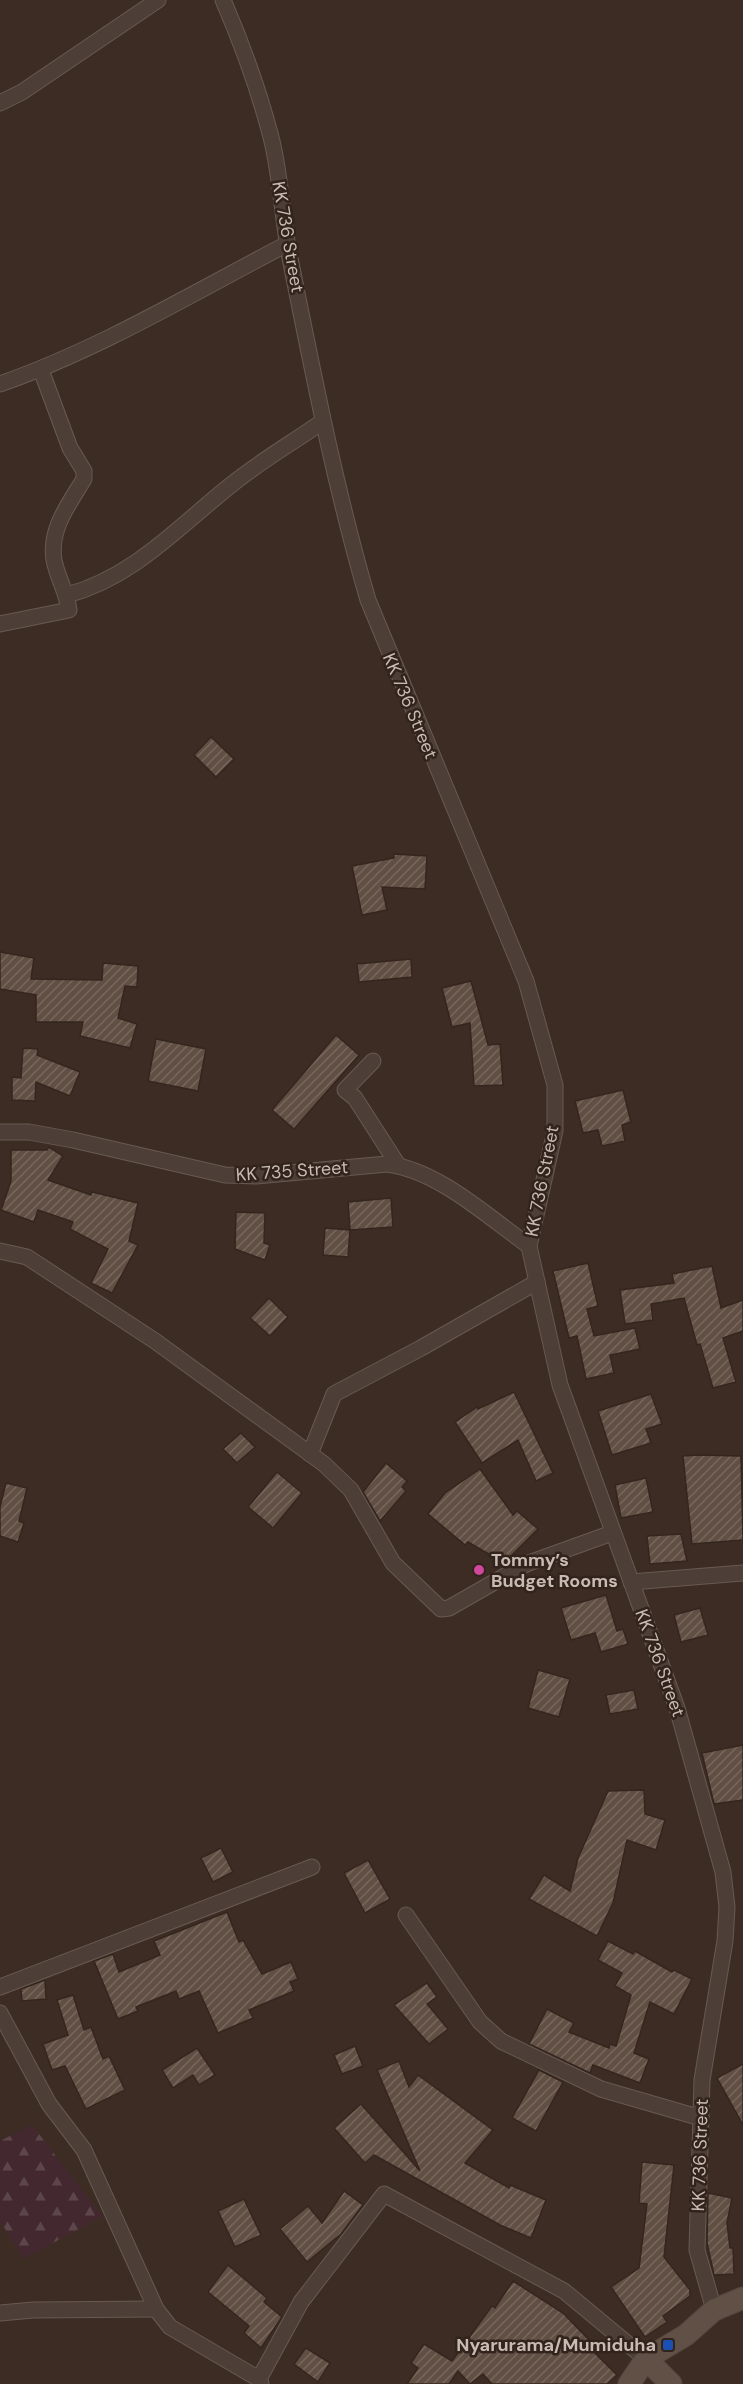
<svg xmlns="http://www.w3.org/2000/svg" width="743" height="2384" font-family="'DM Sans',sans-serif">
<defs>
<pattern id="forest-firs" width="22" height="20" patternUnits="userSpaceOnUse" patternTransform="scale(1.5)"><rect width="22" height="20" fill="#43292f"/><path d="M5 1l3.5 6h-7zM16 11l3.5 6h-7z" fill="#5d464b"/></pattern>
<pattern id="building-hatch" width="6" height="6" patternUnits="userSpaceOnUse" patternTransform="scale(1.5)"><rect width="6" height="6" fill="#614f44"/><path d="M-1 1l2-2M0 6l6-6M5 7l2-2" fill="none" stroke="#76665d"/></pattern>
</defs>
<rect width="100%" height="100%" fill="#3d2c23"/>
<polygon fill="url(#forest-firs)" points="32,2125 102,2216 24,2259 0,2221 0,2141"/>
<g fill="url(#building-hatch)" stroke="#34261e" stroke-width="1.5">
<polygon points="211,737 234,759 216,777 194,755"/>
<polygon points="394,854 427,856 425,889 382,887 387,910 362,915 352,866 394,858"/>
<polygon points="0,952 34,958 31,979 102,980 103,963 138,966 137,987 125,986 118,1018 137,1024 130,1048 80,1036 83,1022 36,1022 36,995 0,989"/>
<polygon points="411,959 412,977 359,982 357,964"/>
<polygon points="471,981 488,1045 500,1044 503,1085 474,1086 470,1023 452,1027 442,988"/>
<polygon points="336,1035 359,1055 294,1129 272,1110"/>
<polygon points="156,1039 206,1049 198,1091 148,1081"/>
<polygon points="23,1048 38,1049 37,1055 80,1072 70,1096 36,1082 35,1101 12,1100 12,1077 21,1078"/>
<polygon points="623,1090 631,1122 622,1125 625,1141 602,1146 598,1130 583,1133 575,1101"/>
<polygon points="49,1147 63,1156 48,1180 91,1195 92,1192 138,1203 129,1241 138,1245 112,1293 91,1283 108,1249 70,1229 73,1222 38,1210 34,1222 1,1210 11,1181 11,1150 47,1150"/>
<polygon points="391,1198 393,1227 350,1230 348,1202"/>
<polygon points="236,1212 265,1213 264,1243 270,1245 265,1260 235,1249"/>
<polygon points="325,1228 350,1230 348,1257 323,1255"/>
<polygon points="588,1263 598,1306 587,1309 594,1336 635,1328 640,1349 610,1355 614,1373 586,1379 577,1336 569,1338 553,1271"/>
<polygon points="712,1266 721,1308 743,1300 743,1331 723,1338 736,1382 713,1388 700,1344 697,1345 684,1298 651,1304 653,1320 625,1324 620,1290 674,1283 672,1274"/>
<polygon points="269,1298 288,1317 270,1336 250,1318"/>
<polygon points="514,1392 553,1473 536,1481 518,1440 482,1463 455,1422 477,1407 478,1409"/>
<polygon points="651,1394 662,1424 646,1429 651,1443 612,1455 598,1411"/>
<polygon points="241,1433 255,1447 237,1463 223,1449"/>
<polygon points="698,1455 741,1456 743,1540 692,1544 683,1456"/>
<polygon points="386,1463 407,1481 402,1487 406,1491 380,1521 363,1492"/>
<polygon points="480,1469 513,1515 517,1511 538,1529 504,1563 468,1542 465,1545 428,1514 445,1493"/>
<polygon points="277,1472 302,1493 273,1528 248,1507"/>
<polygon points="646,1478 653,1512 621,1518 615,1485"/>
<polygon points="6,1483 27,1488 19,1521 24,1523 18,1542 0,1536 0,1507"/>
<polygon points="681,1534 687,1561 650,1564 647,1536"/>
<polygon points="606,1595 617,1631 623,1629 628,1644 601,1652 595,1633 571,1640 561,1608"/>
<polygon points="700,1608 708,1635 681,1642 674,1615"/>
<polygon points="538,1670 570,1679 559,1717 528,1708"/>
<polygon points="634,1690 638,1709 610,1714 606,1695"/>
<polygon points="743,1745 743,1800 714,1804 702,1753"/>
<polygon points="644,1790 645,1814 665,1820 656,1850 627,1840 613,1903 597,1936 529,1899 544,1875 570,1891 578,1858 608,1791"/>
<polygon points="221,1848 233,1872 213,1882 201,1858"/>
<polygon points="368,1860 390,1899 365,1913 344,1873"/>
<polygon points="227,1912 239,1942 243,1940 262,1974 291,1962 298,1979 290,1982 294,1991 249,2010 253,2018 218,2033 199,1991 179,1999 176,1991 136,2007 138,2011 118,2019 94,1961 113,1954 119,1972 160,1955 154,1941"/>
<polygon points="608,1941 633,1954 635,1951 672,1972 674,1970 692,1979 674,2014 650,2002 634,2053 649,2059 640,2083 593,2065 590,2073 529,2044 547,2009 574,2023 569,2032 609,2048 610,2044 616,2046 631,1995 615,1986 622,1973 598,1960"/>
<polygon points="45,1980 46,1999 22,2001 21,1989"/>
<polygon points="427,1983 437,1997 427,2004 448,2029 429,2044 394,2005"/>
<polygon points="73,1995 84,2030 91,2027 103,2059 109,2056 125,2090 86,2109 65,2066 52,2070 43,2044 68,2035 57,2000"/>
<polygon points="355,2046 363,2066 342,2074 334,2055"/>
<polygon points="197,2048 215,2075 199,2085 193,2075 173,2088 162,2070"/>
<polygon points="399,2061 409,2087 418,2075 493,2130 465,2163 509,2188 510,2185 546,2200 531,2238 500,2225 374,2155 365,2163 334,2128 361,2104 420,2171 377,2070"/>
<polygon points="743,2064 743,2125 717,2078"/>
<polygon points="539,2070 563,2082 536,2131 512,2118"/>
<polygon points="642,2162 674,2165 664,2257 690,2290 690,2296 663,2316 667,2322 645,2337 611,2287 639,2268 647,2204 639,2203"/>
<polygon points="344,2191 363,2205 341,2234 307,2262 280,2229 308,2206 322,2223"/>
<polygon points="708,2193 732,2198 727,2223 730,2248 733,2248 734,2274 714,2275 707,2243"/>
<polygon points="244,2199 261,2235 235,2247 218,2211"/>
<polygon points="228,2265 267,2298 264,2302 282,2317 261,2348 244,2333 249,2326 208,2292"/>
<polygon points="513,2281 563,2313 593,2344 589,2347 617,2375 607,2384 492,2384 483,2374 470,2384 458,2371 449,2384 407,2384 418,2368 411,2363 424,2344 452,2361 492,2306 495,2308"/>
<polygon points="306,2348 330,2363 318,2382 294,2364"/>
</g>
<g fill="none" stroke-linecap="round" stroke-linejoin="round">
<g stroke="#685a52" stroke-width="17">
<g id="minor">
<path d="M223 0C242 44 259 91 271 137 281 176 282 219 290 258 313 373 335 487 368 600L526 981 555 1085V1131L529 1246 560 1385 677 1708 723 1872 727 1907 725 1941 702 2080 697 2250 714 2310"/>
<polyline points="0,103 22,92 158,0"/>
<path d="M0 384C100 349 193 293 287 244"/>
<path d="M67 595C134 577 178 527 231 485 259 462 292 443 322 422"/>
<path d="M0 624 69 610C67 592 57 577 54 560 49 529 69 504 84 479V471L70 448 41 370"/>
<polyline points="373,1061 345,1090 355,1098 398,1165"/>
<path d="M0 1132H29L73 1140 225 1175 256 1176 387 1164C438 1170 488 1217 529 1246"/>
<polyline points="0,1251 27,1257 155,1341 324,1464 351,1490 393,1563 441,1609 449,1608 526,1564 612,1533"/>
<polyline points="310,1454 334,1394 421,1348 537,1282"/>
<polyline points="631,1582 743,1573"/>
<polyline points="406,1915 480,2022 501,2041 601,2089 701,2118"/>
<polyline points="0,1987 312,1867"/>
<polyline points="0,2013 49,2104 84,2150 156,2309 170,2327 259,2379 261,2384"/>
<polyline points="0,2313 33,2310 156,2309"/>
<polyline points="259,2379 301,2302 384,2194 564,2291 646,2359"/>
</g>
</g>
<g stroke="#564840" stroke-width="23">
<g id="secondary">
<polyline points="646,2359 671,2384"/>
<polyline points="629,2384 646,2359 686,2335 714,2310 743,2298"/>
</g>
</g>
<use href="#minor" stroke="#4d3f37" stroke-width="15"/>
<use href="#secondary" stroke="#605045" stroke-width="21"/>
</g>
<circle fill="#d1479c" stroke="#32241c" stroke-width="2" cx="479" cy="1570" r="6"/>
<rect fill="#1a4fb4" stroke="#32241c" stroke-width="2" x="662" y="2339" width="12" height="12" rx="3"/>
<g text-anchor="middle" stroke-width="5" stroke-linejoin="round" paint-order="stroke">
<g font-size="18" fill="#c8bbb3" stroke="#32241c">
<text transform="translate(288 237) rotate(80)" y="6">KK 736 Street</text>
<text transform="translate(410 706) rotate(67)" y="6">KK 736 Street</text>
<text transform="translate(292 1171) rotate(-4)" y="6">KK 735 Street</text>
<text transform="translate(542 1181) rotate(-79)" y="6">KK 736 Street</text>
<text transform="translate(660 1663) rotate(70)" y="6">KK 736 Street</text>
<text transform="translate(700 2155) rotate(-88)" y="6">KK 736 Street</text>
</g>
<g font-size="18" font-weight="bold" fill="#c8bbb3" stroke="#32241c" text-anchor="start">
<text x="491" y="1566">Tommy’s<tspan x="491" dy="21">Budget Rooms</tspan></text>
<text x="656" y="2351" text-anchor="end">Nyarurama/Mumiduha</text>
</g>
</g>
</svg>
